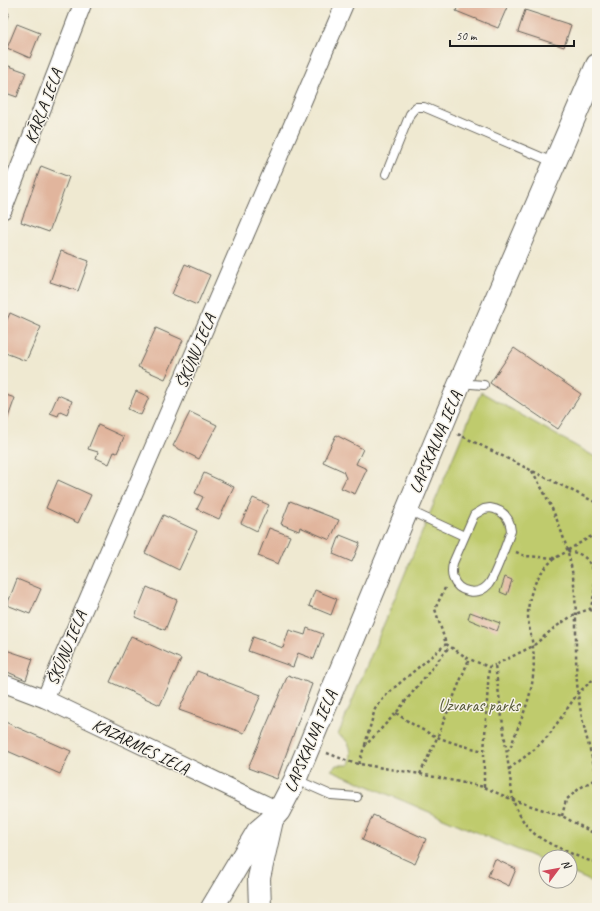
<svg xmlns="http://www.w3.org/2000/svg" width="600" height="911" font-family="Caveat,sans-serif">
<rect width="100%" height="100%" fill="#f7f3e8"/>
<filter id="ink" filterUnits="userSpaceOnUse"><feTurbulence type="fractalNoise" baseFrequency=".025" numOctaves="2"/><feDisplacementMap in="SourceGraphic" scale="8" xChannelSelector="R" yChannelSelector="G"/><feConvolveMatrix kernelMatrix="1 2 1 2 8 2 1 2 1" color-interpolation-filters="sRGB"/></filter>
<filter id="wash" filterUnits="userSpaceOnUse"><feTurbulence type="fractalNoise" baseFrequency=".012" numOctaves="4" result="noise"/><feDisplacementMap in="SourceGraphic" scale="16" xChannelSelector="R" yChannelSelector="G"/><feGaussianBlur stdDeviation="0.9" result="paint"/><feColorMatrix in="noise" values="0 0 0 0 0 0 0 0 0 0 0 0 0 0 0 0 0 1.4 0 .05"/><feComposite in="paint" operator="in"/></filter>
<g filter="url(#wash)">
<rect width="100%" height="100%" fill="#efe9d1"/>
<path fill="#bfcb6d" stroke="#6e7444" d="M481 392 597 458V884L570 872V857H546V862L331 770 336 765H349C353 753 351 740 338 735L469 419Z"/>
<g id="blocks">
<g fill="#e1b59d">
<polygon points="459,3 504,3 508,5 498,28 456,11"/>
<polygon points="3,10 9,13 3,29"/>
<polygon points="525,10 571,25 564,47 518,32"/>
<polygon points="17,24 40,33 30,58 7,48"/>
<polygon points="6,65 26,72 17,97 3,92 3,74"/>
<polygon points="41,166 69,177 49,232 21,222"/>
<polygon points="61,251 89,261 78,291 50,282"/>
<polygon points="185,264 210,275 197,305 172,294"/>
<polygon points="10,313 41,327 26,361 3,352 3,329"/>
<polygon points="156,328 183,340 165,379 138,367"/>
<polygon points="514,348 581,394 558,429 490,383"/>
<polygon points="136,391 149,397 141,415 128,409"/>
<polygon points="3,394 15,398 6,423 3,422"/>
<polygon points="58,395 72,401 67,414 60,411 58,416 50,413"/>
<polygon points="190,412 217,425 199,459 173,446"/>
<polygon points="98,425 124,437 117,453 114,452 109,464 96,458 98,452 88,449"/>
<polygon points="336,435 363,449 356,464 367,469 355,494 341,488 346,478 343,471 323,462"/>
<polygon points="204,473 234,487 219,519 197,509 203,497 195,493"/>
<polygon points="58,480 91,495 78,523 46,508"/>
<polygon points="253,498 269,505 257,531 241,523"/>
<polygon points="290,501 339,520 330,540 300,527 299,531 281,524"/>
<polygon points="163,515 197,531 179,570 145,553"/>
<polygon points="269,528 290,536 278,564 258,556"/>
<polygon points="340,535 360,543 352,562 333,554"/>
<polygon points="505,577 512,580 507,595 500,592"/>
<polygon points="17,579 41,589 30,614 7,605"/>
<polygon points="147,587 177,600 165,630 135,617"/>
<polygon points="315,590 337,599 331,615 309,606"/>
<polygon points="470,612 500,623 497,631 468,619"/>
<polygon points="307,628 323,634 314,659 298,653 293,667 248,651 253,637 283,648 289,630 305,635"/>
<polygon points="131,636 181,659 160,705 110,682"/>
<polygon points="3,649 33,659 26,680 3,670"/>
<polygon points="197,671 261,695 244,733 179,710"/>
<polygon points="288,675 312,684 277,779 248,768"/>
<polygon points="3,721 71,751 60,774 3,749"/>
<polygon points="373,815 426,839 415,864 362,840"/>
<polygon points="495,859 516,869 509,886 488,876"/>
</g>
</g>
</g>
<g filter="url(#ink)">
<use href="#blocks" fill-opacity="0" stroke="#66645b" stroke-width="1"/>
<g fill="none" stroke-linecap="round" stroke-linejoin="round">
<g stroke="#66645b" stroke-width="10">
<g id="lane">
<polyline points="386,174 410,114 416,107 424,107 555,163"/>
<polyline points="461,380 471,384 484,385"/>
<path d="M490 508C503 510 510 518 511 531 507 542 495 577 488 585 478 596 458 593 453 578 451 573 452 568 453 563L474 515 484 509Z"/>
<polyline points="408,510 464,536"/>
<polyline points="297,780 331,795 357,797"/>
</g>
</g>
<g stroke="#66645b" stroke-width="19">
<g id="street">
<polyline points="3,210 83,3"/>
<polyline points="3,683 45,699 279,811"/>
<polyline points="45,699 345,3"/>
</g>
</g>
<g stroke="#66645b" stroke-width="24">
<g id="secondary">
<polyline points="212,908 258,831 272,819 279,811 295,780 461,380 597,65"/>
<polyline points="260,908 259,878 272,820"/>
</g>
</g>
<g stroke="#66645b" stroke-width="2.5" stroke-dasharray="3 3" stroke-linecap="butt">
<polyline points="458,434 597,503"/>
<path d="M532 471C553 506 569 543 574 584 578 619 574 658 578 693 581 721 590 749 597 776"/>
<polyline points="568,550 597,533"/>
<path d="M516 552 525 556 555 558 568 551C573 552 578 553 583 556 599 568 596 593 590 609L575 614 554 628 533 646 495 665 513 800C526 833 537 838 568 852 577 856 586 861 597 862"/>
<polyline points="445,588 435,609 446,644 469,659 489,667 495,665"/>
<polyline points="590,609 597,617"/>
<path d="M396 713C426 735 449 743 484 751"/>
<polyline points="365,745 375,709 388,693 446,644"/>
<path d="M507 751 510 749C518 725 531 701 533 676 534 667 534 657 533 648 532 637 528 626 528 615 528 592 538 572 555 558"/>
<polyline points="327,753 353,763 420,774 484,787 513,800 562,816 597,835"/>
<polyline points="359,764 364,747 396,713 449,647"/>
<polyline points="509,769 535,749 549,735 578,693 597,676"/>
<polyline points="420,774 437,738 469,659"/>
<polyline points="484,787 484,753 489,667"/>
<polyline points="562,816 566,800 580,788 597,778"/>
</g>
<use href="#lane" stroke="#fff" stroke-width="8"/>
<use href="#street" stroke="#fff" stroke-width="17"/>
<use href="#secondary" stroke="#fff" stroke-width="22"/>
</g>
</g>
<g text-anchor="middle" stroke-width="3" stroke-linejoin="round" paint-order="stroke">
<g font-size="17" fill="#1c1c1c" stroke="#f7f3e8">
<text transform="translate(43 106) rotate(-69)" y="6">KĀRĻA IELA</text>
<text transform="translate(195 351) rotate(-67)" y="6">ŠĶŪŅU IELA</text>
<text transform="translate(435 442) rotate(-67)" y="6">LAPSKALNA IELA</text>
<text transform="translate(66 648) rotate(-67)" y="6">ŠĶŪŅU IELA</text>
<text transform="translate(310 741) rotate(-67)" y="6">LAPSKALNA IELA</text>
<text transform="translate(141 746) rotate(26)" y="6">KAZARMES IELA</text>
</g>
<g font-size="17" fill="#555938" stroke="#f7f3e8">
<text x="479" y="711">Uzvaras parks</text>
</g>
</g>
<rect width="600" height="911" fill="none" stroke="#f7f3e8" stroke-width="16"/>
<g transform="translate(558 869) rotate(58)"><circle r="19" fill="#f7f3e8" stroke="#9f9d96"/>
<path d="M0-3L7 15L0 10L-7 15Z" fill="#d1495b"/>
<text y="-6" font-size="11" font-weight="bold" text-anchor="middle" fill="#1c1c1c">N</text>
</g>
<path d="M450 40v6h124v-6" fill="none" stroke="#1c1c1c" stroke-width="2"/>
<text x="456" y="40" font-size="12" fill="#1c1c1c" stroke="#f7f3e8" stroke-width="3" paint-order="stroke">50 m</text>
</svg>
